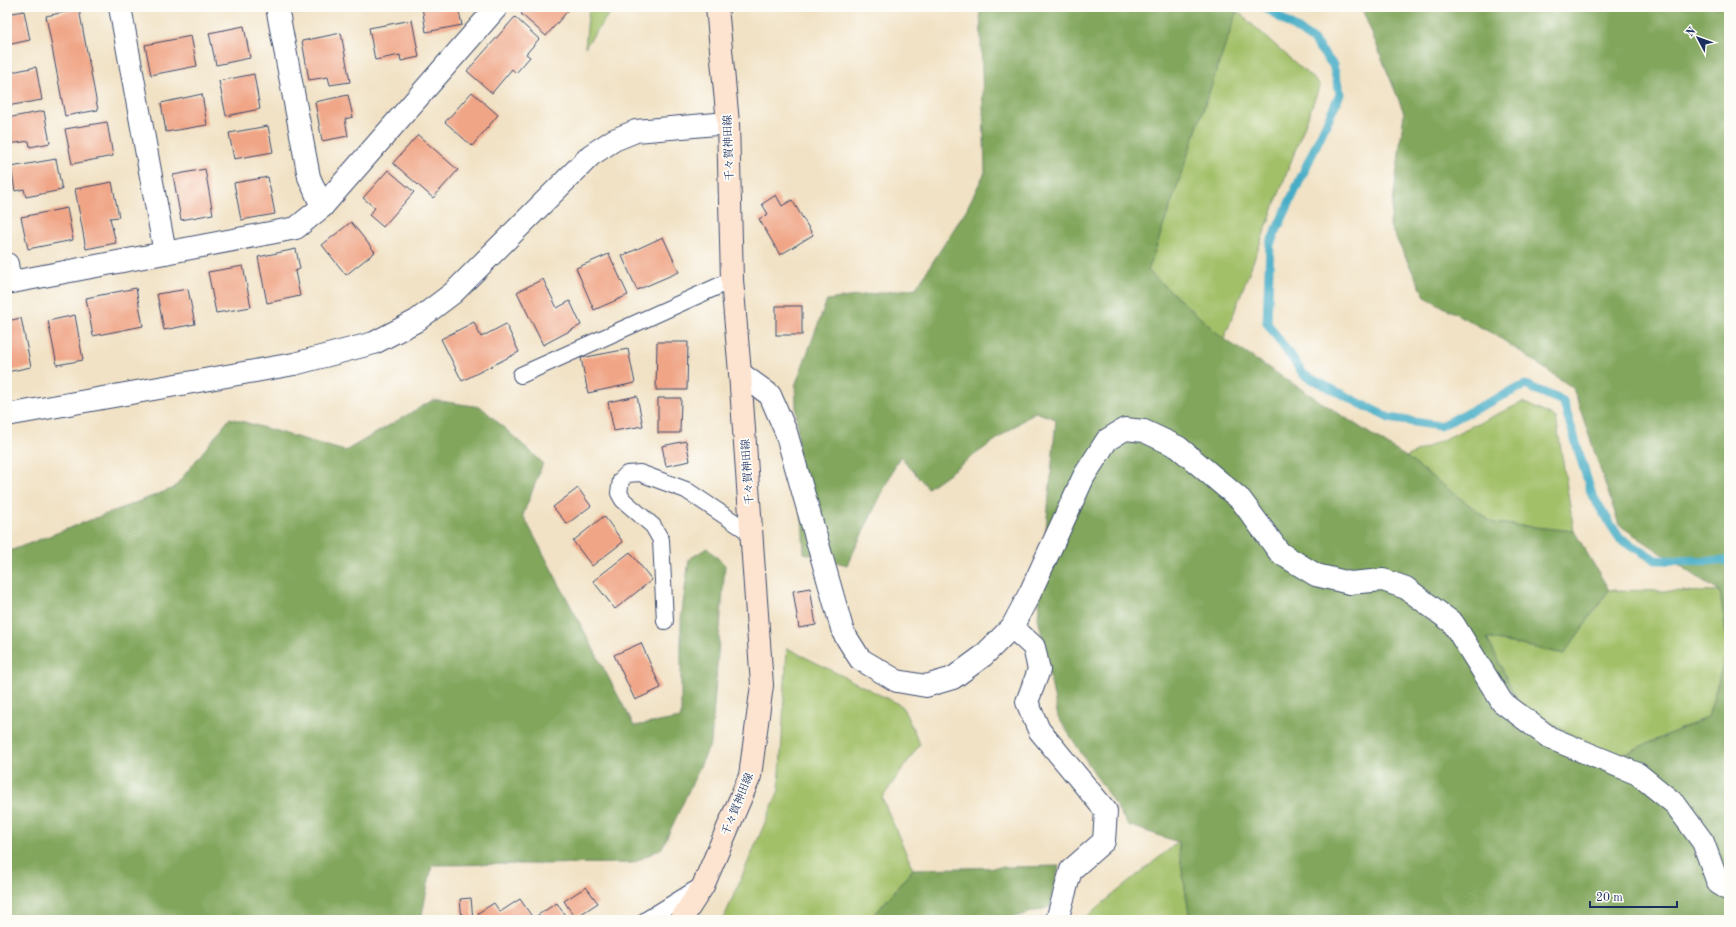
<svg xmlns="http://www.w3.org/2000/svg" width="1736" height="927" font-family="'Old Standard TT','Noto Serif JP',serif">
<rect width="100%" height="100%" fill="#fdfcf7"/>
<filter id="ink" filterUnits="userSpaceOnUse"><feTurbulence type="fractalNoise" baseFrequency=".025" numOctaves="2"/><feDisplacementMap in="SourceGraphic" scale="8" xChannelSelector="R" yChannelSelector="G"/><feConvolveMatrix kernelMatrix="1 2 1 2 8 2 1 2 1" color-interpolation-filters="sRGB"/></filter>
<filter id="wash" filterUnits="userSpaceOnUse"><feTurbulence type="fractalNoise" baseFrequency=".012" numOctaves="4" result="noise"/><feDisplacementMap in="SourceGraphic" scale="16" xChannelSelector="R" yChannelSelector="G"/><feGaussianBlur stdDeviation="0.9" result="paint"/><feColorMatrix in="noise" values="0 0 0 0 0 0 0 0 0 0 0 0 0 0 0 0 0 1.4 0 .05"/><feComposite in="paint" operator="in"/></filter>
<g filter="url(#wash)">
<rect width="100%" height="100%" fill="#f1e2c5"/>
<g fill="#a2c068" stroke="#5e7863">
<polygon points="589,7 614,7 585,47"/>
<polygon points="1237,11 1320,85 1224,339 1148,271"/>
<polygon points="1523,402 1556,418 1574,531 1493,523 1406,457"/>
<polygon points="1609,590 1720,592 1728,647 1708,717 1612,759 1519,704 1487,638 1564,654"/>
<polygon points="787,648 902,706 920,744 882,798 913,869 870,920 723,920 779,790"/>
<polygon points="1178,842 1190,920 1082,920"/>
</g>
<g fill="#81a65c" stroke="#4e6a5d">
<polygon points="980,7 1232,7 1237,11 1148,271 1224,339 1406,457 1493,523 1574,531 1609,590 1564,654 1487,638 1519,704 1613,759 1708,717 1728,647 1720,592 1619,525 1573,388 1497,336 1425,297 1390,226 1404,113 1362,9 1365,7 1729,7 1729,920 1190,920 1178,842 1128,825 1058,717 1038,617 1056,419 1035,412 928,488 900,456 847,565 804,553 795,386 827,300 916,288 966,210 985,172"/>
<polygon points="433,400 481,407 543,463 523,515 634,726 681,718 681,619 689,559 707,548 725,565 711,743 662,848 633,863 432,865 421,920 7,920 7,552 174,488 230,418 345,451"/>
<polygon points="1059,866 1050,907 1004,920 870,920 913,869"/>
</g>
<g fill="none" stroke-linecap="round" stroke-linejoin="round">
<polyline stroke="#47adc6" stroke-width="9" points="1265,7 1313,40 1333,65 1340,94 1270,244 1267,323 1304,375 1389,418 1440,426 1525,385 1563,401 1592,495 1620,539 1656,560 1729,561"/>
</g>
<g id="blocks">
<g fill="#f0a586">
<polygon points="298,7 324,7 324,8 299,13"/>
<polygon points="422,7 458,7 462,25 426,32"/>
<polygon points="528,7 571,7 546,36 521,14"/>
<polygon points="79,9 98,110 65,116 46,16"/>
<polygon points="24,11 30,40 7,45 7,14"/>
<polygon points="515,17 539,39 526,54 530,57 516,73 512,69 492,93 467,71"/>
<polygon points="412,20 419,57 401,61 400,55 375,60 369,28"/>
<polygon points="244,26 250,58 216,65 209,33"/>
<polygon points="341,33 350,82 330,85 328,77 309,80 302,41"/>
<polygon points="191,36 197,66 151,75 145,45"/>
<polygon points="36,67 42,100 7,106 7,73"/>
<polygon points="254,74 260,109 226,116 219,81"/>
<polygon points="472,92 498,115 472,146 445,122"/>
<polygon points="202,94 207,125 166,132 161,103"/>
<polygon points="348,95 353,117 345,119 348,136 322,141 315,102"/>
<polygon points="44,111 50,143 30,147 29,141 9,144 7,118"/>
<polygon points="107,122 113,156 72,164 65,129"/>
<polygon points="268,126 273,152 234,159 229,133"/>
<polygon points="418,135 458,170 433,198 393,163"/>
<polygon points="56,159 62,190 26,197 24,189 15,191 11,167"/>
<polygon points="205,169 213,214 181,220 173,175"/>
<polygon points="388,170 414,192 383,227 369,215 375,208 363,198"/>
<polygon points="268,177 275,214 241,220 234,183"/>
<polygon points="112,182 119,217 110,218 116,243 86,249 75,189"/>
<polygon points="776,195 782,206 792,200 813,235 780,255 759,219 768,214 762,204"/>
<polygon points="67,208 73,240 28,249 21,217"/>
<polygon points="351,222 375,252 346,275 322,245"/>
<polygon points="663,237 679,272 637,290 622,256"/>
<polygon points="296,249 300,269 295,271 300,296 267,303 258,257"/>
<polygon points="609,254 628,295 594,310 576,268"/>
<polygon points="243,266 251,307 216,313 208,272"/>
<polygon points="543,279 557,308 570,301 581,325 543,345 517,292"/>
<polygon points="136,288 143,326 93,336 86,298"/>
<polygon points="188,289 195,324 164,330 157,294"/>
<rect x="776" y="306" width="26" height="29"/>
<polygon points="75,315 83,360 57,365 48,321"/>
<polygon points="21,318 31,367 7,372 7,321"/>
<polygon points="474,322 481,337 506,324 519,352 462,381 441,339"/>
<polygon points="657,342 688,342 687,390 656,390"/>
<polygon points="628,349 635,383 588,393 581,358"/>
<polygon points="637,396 643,426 614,431 608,402"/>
<polygon points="658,398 681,398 680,433 658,433"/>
<polygon points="686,441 690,461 666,466 662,446"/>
<polygon points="578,488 591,506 567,524 553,507"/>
<polygon points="604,516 623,542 592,566 573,541"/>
<polygon points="630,552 652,580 615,609 593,581"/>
<polygon points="810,588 816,625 799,628 793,591"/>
<polygon points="641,643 661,688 635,700 614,655"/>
<polygon points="586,887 598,903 575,918 564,901"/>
<polygon points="471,898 473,920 462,920 460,899"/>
<polygon points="520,899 533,918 557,903 568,920 482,920 478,913 494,903 500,912"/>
</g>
</g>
</g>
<g filter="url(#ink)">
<use href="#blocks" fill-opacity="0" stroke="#3b4a6d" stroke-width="1"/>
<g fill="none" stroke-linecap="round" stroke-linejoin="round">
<g stroke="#3b4a6d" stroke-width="18">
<g id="service">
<polyline points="521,375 732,280"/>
<polyline points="665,621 661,540 653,526 623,500 619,493 621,480 627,474 640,473 686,490 752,534"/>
<polyline points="646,920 701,886"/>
</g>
</g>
<g stroke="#3b4a6d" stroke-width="24">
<g id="minor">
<polyline points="120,7 165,253"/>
<polyline points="277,7 309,177 322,207"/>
<polyline points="7,264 10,282"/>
<polyline points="7,283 296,228 322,207 497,7"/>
<polyline points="740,373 770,395 786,432 843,632 860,659 897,681 926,686 953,678 983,656 1012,627 1030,593 1084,476 1107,440 1125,429 1144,431 1178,447 1241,500 1280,553 1316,575 1350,583 1383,580 1406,588 1453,623 1502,702 1550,738 1638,774 1675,804 1703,842 1718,883 1729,890"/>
<polyline points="1012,627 1034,647 1039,670 1027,702 1039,730 1106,811 1104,841 1071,870 1057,920"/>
</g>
</g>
<g stroke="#3b4a6d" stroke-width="24">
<polyline id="tertiary" points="7,415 294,364 374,343 416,321 453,293 591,155 614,140 636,131 728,123"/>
</g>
<g stroke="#3b4a6d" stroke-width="24">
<polyline id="secondary" points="681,920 703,886 750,776 762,685 740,373 732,280 728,123 717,7"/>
</g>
<use href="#service" stroke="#fff" stroke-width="16"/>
<use href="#minor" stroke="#fff" stroke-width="22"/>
<use href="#tertiary" stroke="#fff" stroke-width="22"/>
<use href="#secondary" stroke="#fde4d1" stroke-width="22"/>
</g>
</g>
<g text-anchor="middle" stroke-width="3.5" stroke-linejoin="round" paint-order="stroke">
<g font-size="11" fill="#1b2f5e" stroke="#fdfcf7">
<text transform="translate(728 148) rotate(-92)" y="4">千々賀神田線</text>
<text transform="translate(747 472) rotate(-94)" y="4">千々賀神田線</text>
<text transform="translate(737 804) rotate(-68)" y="4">千々賀神田線</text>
</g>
</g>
<rect width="1736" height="927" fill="none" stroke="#fdfcf7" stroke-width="24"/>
<g transform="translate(1698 38) rotate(311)" stroke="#fdfcf7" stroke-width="3" paint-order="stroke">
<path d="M0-3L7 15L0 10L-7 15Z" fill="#1b2f5e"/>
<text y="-6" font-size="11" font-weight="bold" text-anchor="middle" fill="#1b2f5e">N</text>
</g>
<path d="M1590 901v6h87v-6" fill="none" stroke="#1b2f5e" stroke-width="2"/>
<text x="1596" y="901" font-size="12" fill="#1b2f5e" stroke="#fdfcf7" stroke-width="3" paint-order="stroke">20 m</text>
</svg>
